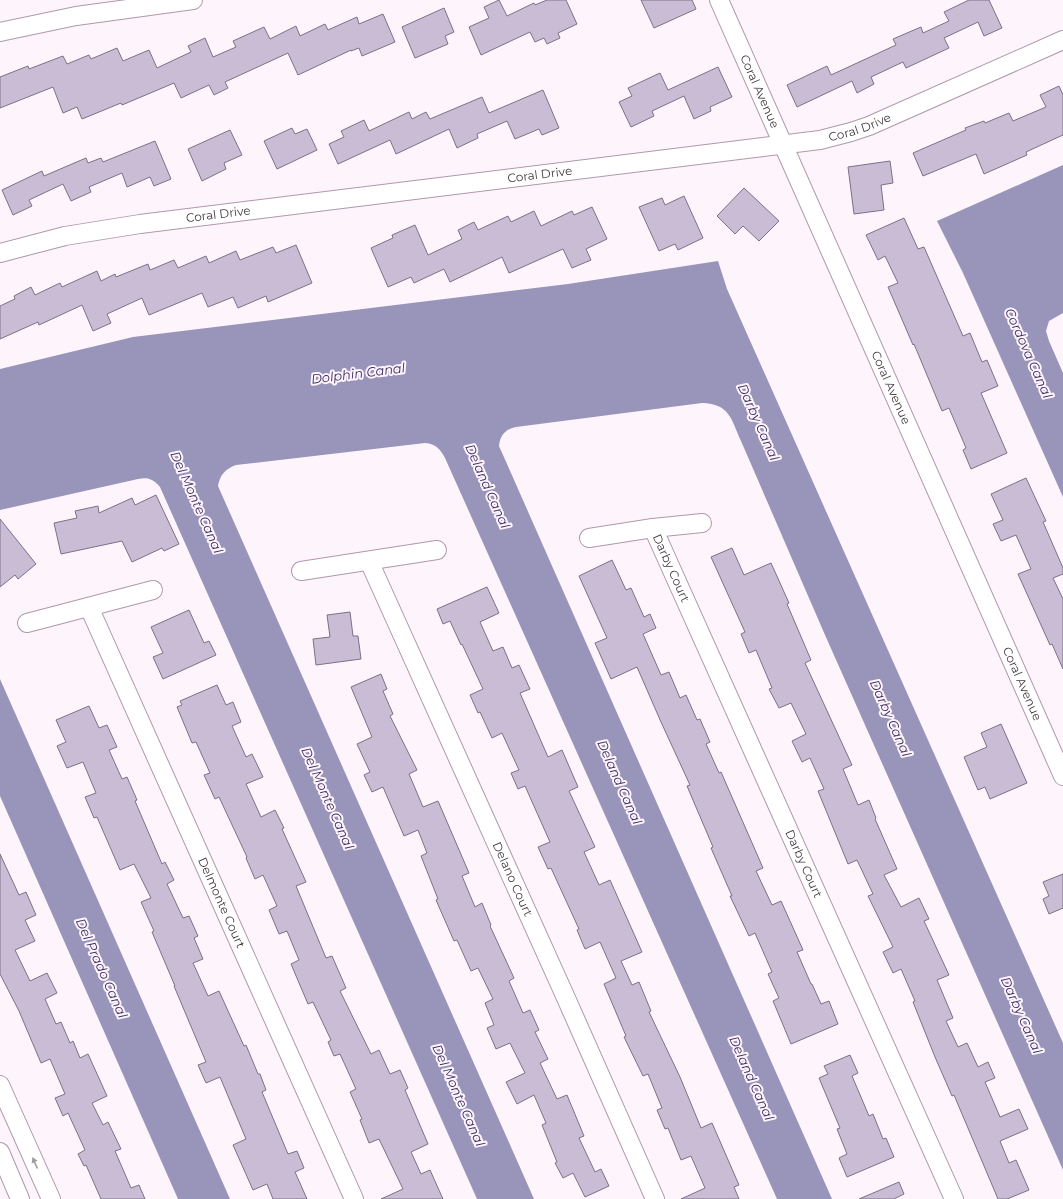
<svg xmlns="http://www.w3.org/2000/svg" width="1063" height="1199" font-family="Montserrat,sans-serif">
<rect width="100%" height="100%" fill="#fef4fc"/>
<g fill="#9994ba">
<polygon points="1063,165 1063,313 1049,321 1046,331 1049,341 1063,373 1063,497 963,273 937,221"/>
<path d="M718 261 727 289 1063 1043V1170L825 635 741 441C731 419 730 404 702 403L516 427C505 429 500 436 499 446L832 1199H777L445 458C440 449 436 444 425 443L236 465C225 469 220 475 218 486L534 1199H477L160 487C153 479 148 477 138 479L0 510V369L133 337 568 284Z"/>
<polygon points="0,679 230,1199 178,1199 0,796"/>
</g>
<g fill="#cabcd5" stroke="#7d7087">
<polygon points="499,0 507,16 534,3 535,5 547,0 566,0 577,24 558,33 560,38 547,44 544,38 535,42 530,32 481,55 469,27 489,18 484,7"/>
<polygon points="641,0 692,0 696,9 654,28"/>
<polygon points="969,0 989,0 1002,28 984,36 978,22 944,38 949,48 906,68 903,62 871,77 874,84 857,93 852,81 797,107 787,85 827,66 831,75 896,45 893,39 921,27 923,33 949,21 944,12"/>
<polygon points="444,8 454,32 445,36 448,44 415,58 402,27"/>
<polygon points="383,14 395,42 362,56 359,48 351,51 351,50 298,75 288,53 225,82 228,88 214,95 209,85 181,98 174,83 122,105 121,103 82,119 77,107 63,113 53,87 0,108 0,77 28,66 29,69 63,56 67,64 89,55 91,59 117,48 123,61 149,50 157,68 191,52 188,46 205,38 213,57 236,47 233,41 264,27 270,39 296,26 300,36 325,24 328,30 357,17 359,24"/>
<polygon points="718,67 732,97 710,107 711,111 694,119 684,96 652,111 654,116 631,127 619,102 632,96 628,88 660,73 668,90"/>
<polygon points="1059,86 1063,95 1063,135 1026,152 1027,155 984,174 976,154 923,176 913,153 966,130 965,128 984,121 985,123 1009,113 1013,121 1046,107 1040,95"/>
<polygon points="543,90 559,128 542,135 539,129 515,139 507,121 477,134 478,138 457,148 449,129 396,154 390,140 338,164 329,144 344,137 341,131 364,120 369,131 409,112 412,119 426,112 430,119 482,97 489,113"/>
<polygon points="292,128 295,134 307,129 317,150 277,169 264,141"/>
<polygon points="230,130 242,155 224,163 226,169 202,181 188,149"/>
<polygon points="155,141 171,179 154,186 150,177 127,187 122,173 89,187 91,192 71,201 63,184 29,200 32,206 13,215 2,190 42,171 44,176 86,158 88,163 101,158 103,162"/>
<polygon points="890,161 893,183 881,185 884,210 854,214 848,167"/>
<polygon points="744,188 779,221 759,241 743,226 735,234 717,216"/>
<polygon points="684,196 703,238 678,250 675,244 659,251 639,207 662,198 665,205"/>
<polygon points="592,207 607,239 586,249 591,260 572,268 563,249 509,273 502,257 450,282 444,269 414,283 411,277 388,287 371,248 393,238 392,235 415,225 428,255 462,239 458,230 474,222 478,230 508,216 511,222 534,211 541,226 572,211 574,215"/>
<polygon points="904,218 918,249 924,247 963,336 970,333 982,362 987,360 998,386 981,393 1007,453 971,469 963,450 966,448 949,408 942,411 914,344 913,345 888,287 898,283 885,256 878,260 866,235"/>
<polygon points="296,245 312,283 268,302 266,296 238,308 233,297 208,307 202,293 149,315 142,298 107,314 111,323 93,331 82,305 39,325 38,322 0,339 0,306 15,299 14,296 31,287 35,295 60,283 62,287 97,271 101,281 115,274 116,277 148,264 150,270 174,260 178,268 206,256 209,263 236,251 240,260 273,247 276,253"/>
<polygon points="1026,478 1046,521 1043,522 1063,568 1063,574 1053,578 1063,599 1063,669 1052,644 1050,645 1018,574 1031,569 1016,535 1001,541 993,524 1003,520 991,494"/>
<polygon points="156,495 179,544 164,551 162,548 132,562 122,541 61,554 54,523 77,518 75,511 98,506 99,513 132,498 135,505"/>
<polygon points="0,519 36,564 18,579 15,575 0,587"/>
<polygon points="732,548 744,575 771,563 789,603 787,604 811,660 805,663 852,765 843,769 858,805 869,800 876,818 875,819 897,869 884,875 901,907 919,898 929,919 924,921 949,975 937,980 953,1018 946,1021 958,1047 967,1043 978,1067 988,1062 995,1078 985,1082 1000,1117 1019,1109 1028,1129 1000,1141 1009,1163 1016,1160 1029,1190 1007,1199 998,1199 954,1095 952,1096 935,1057 913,1002 915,1001 901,969 893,973 883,952 893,947 868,896 873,894 857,860 848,864 818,791 824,789 810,758 802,762 792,741 806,734 791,703 779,708 769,689 772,688 756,650 749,653 741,634 745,632 711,557"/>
<polygon points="612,560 626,590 631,588 644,617 650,614 656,628 643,634 661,675 669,672 680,698 686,695 697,720 700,719 710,742 706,744 719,773 721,772 763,868 756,871 772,905 781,901 803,950 797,952 811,984 812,984 821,1004 829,1001 838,1024 791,1044 773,1001 779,998 768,974 772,972 755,933 749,936 730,896 732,896 711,848 713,847 687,786 690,785 661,722 637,667 611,679 595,643 607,638 579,576"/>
<polygon points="487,587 499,613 480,622 493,651 503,647 512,668 519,665 530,689 520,693 548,757 562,750 578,787 569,791 595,847 584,852 599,885 610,880 642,952 621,961 632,985 639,982 651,1011 649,1012 680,1077 701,1128 712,1123 739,1185 734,1187 739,1199 681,1199 705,1188 691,1156 681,1160 668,1128 665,1129 657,1110 662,1108 648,1074 643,1076 624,1037 626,1036 604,984 616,978 600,942 585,949 577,930 579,929 551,868 548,869 538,847 550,842 525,786 518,789 511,773 519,770 502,733 492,738 480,712 478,713 470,695 483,689 462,644 461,645 450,621 443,624 437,609"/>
<polygon points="189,610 204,643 209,641 216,655 163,679 153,657 163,653 151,627"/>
<polygon points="350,612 353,636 358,636 361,659 316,665 313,639 330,637 327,615"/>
<polygon points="381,674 387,689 383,691 393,714 390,716 417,770 409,774 423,807 438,801 469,873 462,876 475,907 482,903 491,925 490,926 514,978 509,981 523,1013 530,1010 539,1030 535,1032 548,1059 540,1063 557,1099 567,1095 584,1136 579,1138 595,1172 601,1169 609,1186 585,1197 573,1173 563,1178 555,1163 557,1162 542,1125 546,1123 534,1095 517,1104 506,1082 525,1073 510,1043 496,1049 487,1028 494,1025 485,1003 493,999 478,968 471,971 457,940 454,941 436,900 438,899 421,856 427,853 418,830 404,836 383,787 372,792 364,775 370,772 357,744 372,737 351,687"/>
<polygon points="217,685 226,705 233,702 241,722 232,726 246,757 252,754 263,777 246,784 261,817 275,810 284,828 282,829 306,882 296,886 326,958 332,956 346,988 340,991 371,1054 379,1050 390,1074 400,1070 408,1088 405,1090 428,1144 411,1152 421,1174 430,1170 443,1199 381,1199 403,1189 379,1139 369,1143 360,1120 362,1119 350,1092 356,1089 340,1054 334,1056 328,1042 331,1040 313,1002 308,1004 291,964 299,960 287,931 279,934 269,910 277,906 263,875 255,879 246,858 247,857 219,797 215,799 204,775 210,773 196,742 192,743 177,707 182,705 180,701"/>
<polygon points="89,706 99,728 107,725 117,747 109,750 122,779 127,777 137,800 135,801 162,864 165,862 174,880 167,884 183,918 189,916 198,936 194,938 203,959 193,963 208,996 219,991 244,1046 246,1045 258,1074 260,1074 266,1090 262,1092 288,1154 297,1151 304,1168 295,1172 307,1199 273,1199 267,1184 253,1190 233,1145 246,1139 220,1077 206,1083 198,1065 206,1062 174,986 175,986 152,932 154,931 141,902 151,898 134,864 120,870 97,817 94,818 85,797 96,793 83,762 67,768 57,746 66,742 56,720"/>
<polygon points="1001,724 1027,783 990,799 985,787 978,790 964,757 987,747 981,733"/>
<polygon points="0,854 19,895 26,892 36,915 25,920 35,941 15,950 30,981 47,973 57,993 45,999 56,1024 61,1022 70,1043 73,1041 80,1058 88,1054 107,1096 92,1103 103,1125 108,1122 121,1149 115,1151 131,1188 139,1185 145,1199 101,1199 86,1165 84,1166 78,1154 85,1150 68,1113 63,1116 55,1098 65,1094 50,1059 41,1063 19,1011 0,974"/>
<polygon points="1063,874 1063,908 1049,914 1043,899 1049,896 1043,882"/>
<polygon points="850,1055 858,1073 852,1076 869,1116 873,1114 883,1139 886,1138 894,1157 847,1177 839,1158 847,1154 837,1129 840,1128 819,1078 828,1074 824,1066"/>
<polygon points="899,1182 904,1194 894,1199 859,1199"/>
</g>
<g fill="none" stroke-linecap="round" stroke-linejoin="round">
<g stroke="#af98ab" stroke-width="20">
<g id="minor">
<path id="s1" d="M719 0 1063 776"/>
<polyline points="0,32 76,16 193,0"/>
<path id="s2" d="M0 253 65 236 140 224 820 140 851 132 869 126 1063 40"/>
<path id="s3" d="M653 528 954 1199"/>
<polyline points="589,538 653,528 702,523"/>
<path id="s4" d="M369 561 566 998 655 1199"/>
<polyline points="301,571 437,550"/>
<path id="s5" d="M89 607 354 1199"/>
<polyline points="27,623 153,590"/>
<polyline points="0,1085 51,1199"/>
<polyline points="0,1152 20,1199"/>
</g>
</g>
<use href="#minor" stroke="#fff" stroke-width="18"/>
</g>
<defs><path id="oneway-solid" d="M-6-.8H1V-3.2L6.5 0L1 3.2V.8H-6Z"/></defs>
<use fill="#a19ca0" href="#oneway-solid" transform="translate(35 1163) rotate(-114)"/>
<g text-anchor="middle" stroke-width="4" stroke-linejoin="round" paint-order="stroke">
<g font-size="12" fill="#433941" stroke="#fef4fc">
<text dy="4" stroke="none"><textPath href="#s1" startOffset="100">Coral Avenue</textPath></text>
<text dy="4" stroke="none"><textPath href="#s2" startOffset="870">Coral Drive</textPath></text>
<text dy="4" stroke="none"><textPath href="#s2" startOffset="546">Coral Drive</textPath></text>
<text dy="4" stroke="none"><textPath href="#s2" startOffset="222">Coral Drive</textPath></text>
<text dy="4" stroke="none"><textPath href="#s1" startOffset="424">Coral Avenue</textPath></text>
<text dy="4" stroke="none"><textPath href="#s3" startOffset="44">Darby Court</textPath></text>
<text dy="4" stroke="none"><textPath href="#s1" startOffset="748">Coral Avenue</textPath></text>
<text dy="4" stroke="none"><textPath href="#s3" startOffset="368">Darby Court</textPath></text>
<text dy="4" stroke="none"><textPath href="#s4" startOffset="349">Delano Court</textPath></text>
<text dy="4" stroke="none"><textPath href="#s5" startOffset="324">Delmonte Court</textPath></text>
</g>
<g font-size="13" font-style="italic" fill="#372d5f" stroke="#fef4fc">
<text transform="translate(1029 353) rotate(66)" y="5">Cordova Canal</text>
<text transform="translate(358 373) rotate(-7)" y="5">Dolphin Canal</text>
<text transform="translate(759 422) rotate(66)" y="5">Darby Canal</text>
<text transform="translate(488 486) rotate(66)" y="5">Deland Canal</text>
<text transform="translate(197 502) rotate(66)" y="5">Del Monte Canal</text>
<text transform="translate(891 718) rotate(66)" y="5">Darby Canal</text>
<text transform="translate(620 782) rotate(66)" y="5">Deland Canal</text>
<text transform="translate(328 798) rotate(66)" y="5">Del Monte Canal</text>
<text transform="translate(102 968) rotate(66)" y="5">Del Prado Canal</text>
<text transform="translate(1022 1015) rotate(66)" y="5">Darby Canal</text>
<text transform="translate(752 1078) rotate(66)" y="5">Deland Canal</text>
<text transform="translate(459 1095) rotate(66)" y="5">Del Monte Canal</text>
</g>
</g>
</svg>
